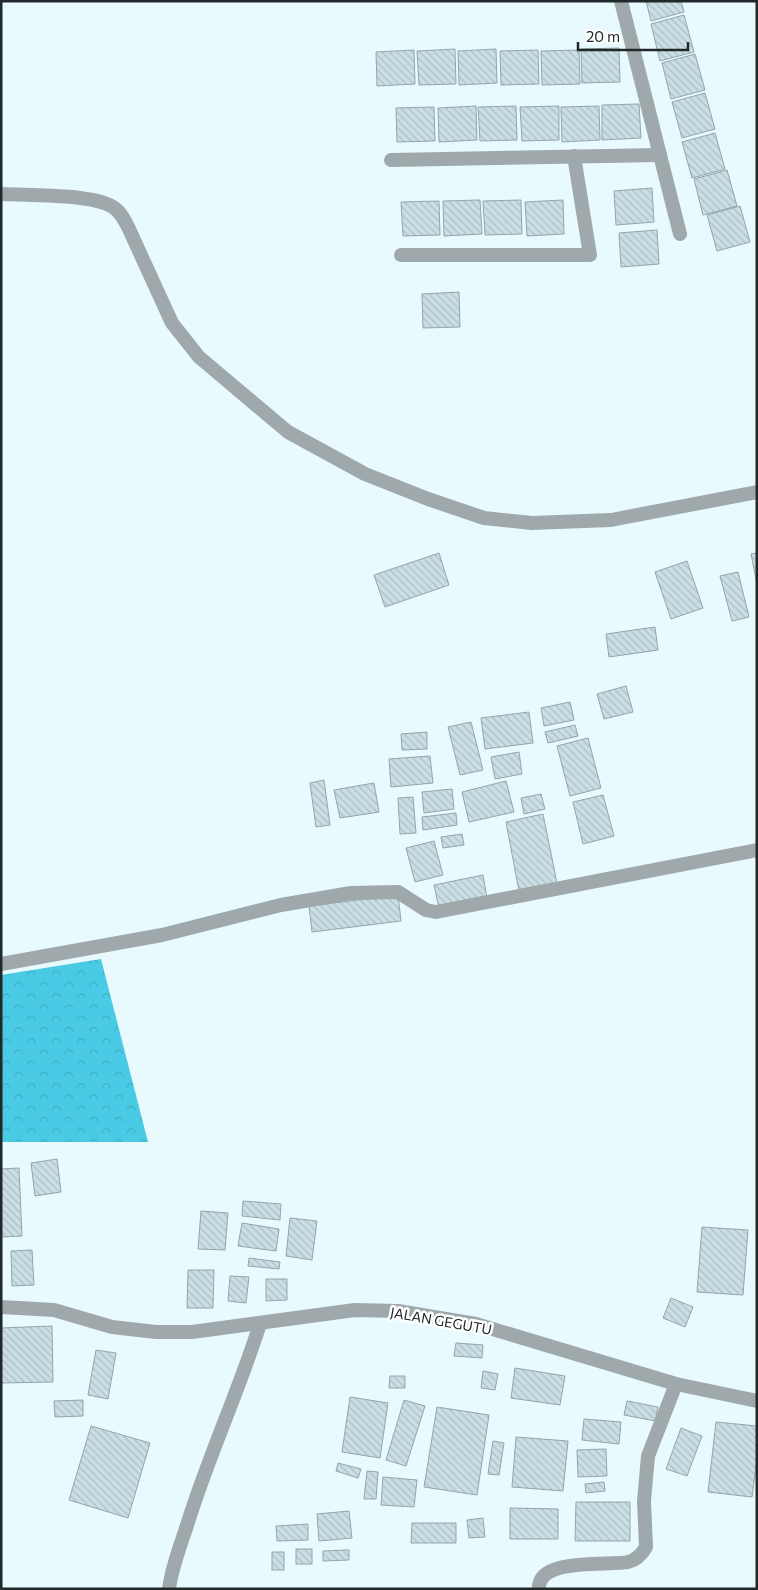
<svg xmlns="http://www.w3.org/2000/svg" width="758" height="1590" font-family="Commissioner,sans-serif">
<defs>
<pattern id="forest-crowns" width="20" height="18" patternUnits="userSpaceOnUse" patternTransform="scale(1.25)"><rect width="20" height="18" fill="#49cbe5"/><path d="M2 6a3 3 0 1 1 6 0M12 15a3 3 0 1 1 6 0" fill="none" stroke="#40aec5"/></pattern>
<pattern id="building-back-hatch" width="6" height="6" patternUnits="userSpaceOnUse" patternTransform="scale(1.25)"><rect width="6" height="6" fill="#cadfe5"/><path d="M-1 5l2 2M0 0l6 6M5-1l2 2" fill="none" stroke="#adbfc5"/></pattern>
</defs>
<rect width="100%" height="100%" fill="#e9faff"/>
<polygon fill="url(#forest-crowns)" points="101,959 148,1142 1,1142 1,975"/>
<g fill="url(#building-back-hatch)" stroke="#91a6ab">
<polygon points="646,1 681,1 684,12 651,21"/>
<polygon points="684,15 694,52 660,61 651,24"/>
<polygon points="619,48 620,82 582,83 581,49"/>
<polygon points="455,49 456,84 419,85 417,51"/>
<polygon points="496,49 497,83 459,85 458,51"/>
<polygon points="414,50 415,84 377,86 376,52"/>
<polygon points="538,50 539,84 501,85 500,51"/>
<polygon points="579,50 580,84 542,85 541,51"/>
<polygon points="695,54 705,90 671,99 662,63"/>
<polygon points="705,93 715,129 682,138 672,102"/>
<polygon points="639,104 641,138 602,140 602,105"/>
<polygon points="476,106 477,140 439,142 438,108"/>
<polygon points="516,106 517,140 480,141 478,107"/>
<polygon points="559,106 559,140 522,141 520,107"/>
<polygon points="599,106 600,140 562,142 561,107"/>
<polygon points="434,107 435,141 397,142 396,108"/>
<polygon points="715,133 725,169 692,178 682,142"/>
<polygon points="727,170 737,206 703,215 694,179"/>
<polygon points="652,188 654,222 616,225 614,191"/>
<polygon points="480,200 482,234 444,236 443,201"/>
<polygon points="521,200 522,234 485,235 483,201"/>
<polygon points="563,200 564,234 527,236 525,202"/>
<polygon points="439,201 440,235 403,236 401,202"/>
<polygon points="740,206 750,242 717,251 707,215"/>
<polygon points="657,230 659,264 621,267 619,233"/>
<polygon points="459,292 460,327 423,328 422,294"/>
<polygon points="439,553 449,585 385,607 374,575"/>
<polygon points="757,553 757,584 751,554"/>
<polygon points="687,561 703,608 671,619 655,572"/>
<polygon points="738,572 749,617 732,621 720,576"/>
<polygon points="655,627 658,650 609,657 606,634"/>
<polygon points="626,686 633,712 604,719 597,694"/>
<polygon points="570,702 574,720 544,726 541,708"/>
<polygon points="529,712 533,743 485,749 481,718"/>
<polygon points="471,722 483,770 460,775 448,727"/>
<polygon points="575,725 578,736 548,743 545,732"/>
<polygon points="427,732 427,749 402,750 401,734"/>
<polygon points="588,738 601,788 570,796 557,746"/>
<polygon points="519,752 522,774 495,779 491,757"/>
<polygon points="430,756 433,783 391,787 389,759"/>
<polygon points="324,780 330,825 316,827 310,783"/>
<polygon points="506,781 514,812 469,822 462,792"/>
<polygon points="374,783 379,812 340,818 334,790"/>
<polygon points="452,789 454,809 424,813 422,792"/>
<polygon points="541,794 545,809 524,814 521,798"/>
<polygon points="603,795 614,836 583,844 573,802"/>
<polygon points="413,797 416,833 400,834 398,798"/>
<polygon points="456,813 457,825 423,830 422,817"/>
<polygon points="543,814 557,883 519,891 506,822"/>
<polygon points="462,834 464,845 443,848 441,837"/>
<polygon points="434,841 443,875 415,882 406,848"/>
<polygon points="483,875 487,898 439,908 434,885"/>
<polygon points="398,895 401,921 312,932 309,906"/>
<polygon points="57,1159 61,1192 35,1196 31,1163"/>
<polygon points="19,1168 22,1236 1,1237 1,1169"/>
<polygon points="243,1201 281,1204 280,1220 242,1216"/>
<polygon points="201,1211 228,1213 225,1250 198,1249"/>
<polygon points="290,1218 317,1221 312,1260 286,1256"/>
<polygon points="242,1223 279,1229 276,1251 238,1246"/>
<polygon points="702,1227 748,1230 743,1295 697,1292"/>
<polygon points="32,1250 34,1285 12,1286 11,1251"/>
<polygon points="249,1258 280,1262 279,1269 248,1266"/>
<polygon points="188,1270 214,1270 213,1308 187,1308"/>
<polygon points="230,1276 249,1277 246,1303 228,1301"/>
<polygon points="266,1279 287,1279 287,1300 266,1301"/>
<polygon points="671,1298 693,1307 685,1327 663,1318"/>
<polygon points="52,1326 53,1382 1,1383 1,1328"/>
<polygon points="456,1343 483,1345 482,1358 454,1356"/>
<polygon points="96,1350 116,1353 108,1399 88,1395"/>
<polygon points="515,1368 565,1376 560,1405 511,1398"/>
<polygon points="483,1371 498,1374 495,1390 481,1388"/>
<polygon points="390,1376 405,1376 405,1388 389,1388"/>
<polygon points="350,1397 388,1403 380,1458 342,1452"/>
<polygon points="83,1400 83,1416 55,1417 54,1401"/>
<polygon points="404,1400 425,1406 406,1466 386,1460"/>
<polygon points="627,1401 658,1407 655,1421 624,1415"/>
<polygon points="437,1407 489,1415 477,1495 424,1487"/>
<polygon points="584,1419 621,1422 619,1444 582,1440"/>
<polygon points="716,1422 757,1426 757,1459 752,1497 708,1492"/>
<polygon points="91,1426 150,1443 128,1518 69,1500"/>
<polygon points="681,1428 702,1436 687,1476 666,1469"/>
<polygon points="516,1437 568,1441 563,1491 512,1487"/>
<polygon points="493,1441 504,1443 499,1475 488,1474"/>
<polygon points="606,1449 607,1476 578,1477 577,1450"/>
<polygon points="338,1463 361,1469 358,1478 336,1471"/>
<polygon points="367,1471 378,1472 376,1499 364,1499"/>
<polygon points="383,1477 417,1480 414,1507 381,1505"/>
<polygon points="604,1482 605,1491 586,1493 585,1484"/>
<polygon points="576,1502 630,1502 630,1541 575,1541"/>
<polygon points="510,1508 558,1509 558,1539 510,1539"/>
<polygon points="349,1511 352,1538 319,1541 317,1514"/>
<polygon points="483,1518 485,1537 469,1538 467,1520"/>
<polygon points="412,1523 456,1523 456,1543 411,1543"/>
<polygon points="308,1524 308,1540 277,1541 276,1526"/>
<rect x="296" y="1549" width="16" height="15"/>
<polygon points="349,1550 349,1560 323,1561 323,1551"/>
<rect x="272" y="1552" width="12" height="18"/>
</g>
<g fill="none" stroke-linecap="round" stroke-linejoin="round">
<g stroke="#9fa9ab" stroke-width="14">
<polyline points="621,1 680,234"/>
<polyline points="391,160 660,155"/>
<path d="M1 194C27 195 92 194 113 207 121 212 125 221 129 229L172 323 199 357 288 432 365 474 428 499 484 518 532 523 611 520 757 492"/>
<polyline points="401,255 590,255 574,156"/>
<polyline points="1,964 162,935 281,905 351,893 398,892 426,910 436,912 757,850"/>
<path d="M169 1589C172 1565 182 1542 189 1519 210 1453 239 1390 260 1324"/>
<path d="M539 1589C537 1557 608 1566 628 1562 636 1560 642 1554 646 1547L644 1501 648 1456 676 1384"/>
</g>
<polyline stroke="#9fa9ab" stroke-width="14" points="1,1307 54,1310 112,1327 156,1332 192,1332 355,1310 398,1311 476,1324 676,1384 757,1401"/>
</g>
<g text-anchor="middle" stroke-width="5" stroke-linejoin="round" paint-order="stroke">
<g font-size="14" fill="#20282a" stroke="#fff">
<text transform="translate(441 1321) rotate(10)" y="5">JALAN GEGUTU</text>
</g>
</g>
<rect width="758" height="1590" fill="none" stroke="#20282a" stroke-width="5"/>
<path d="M578 42v8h110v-8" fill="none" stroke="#20282a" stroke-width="2.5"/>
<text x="586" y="42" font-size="15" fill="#20282a" stroke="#ffffff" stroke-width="4" paint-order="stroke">20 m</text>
</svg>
